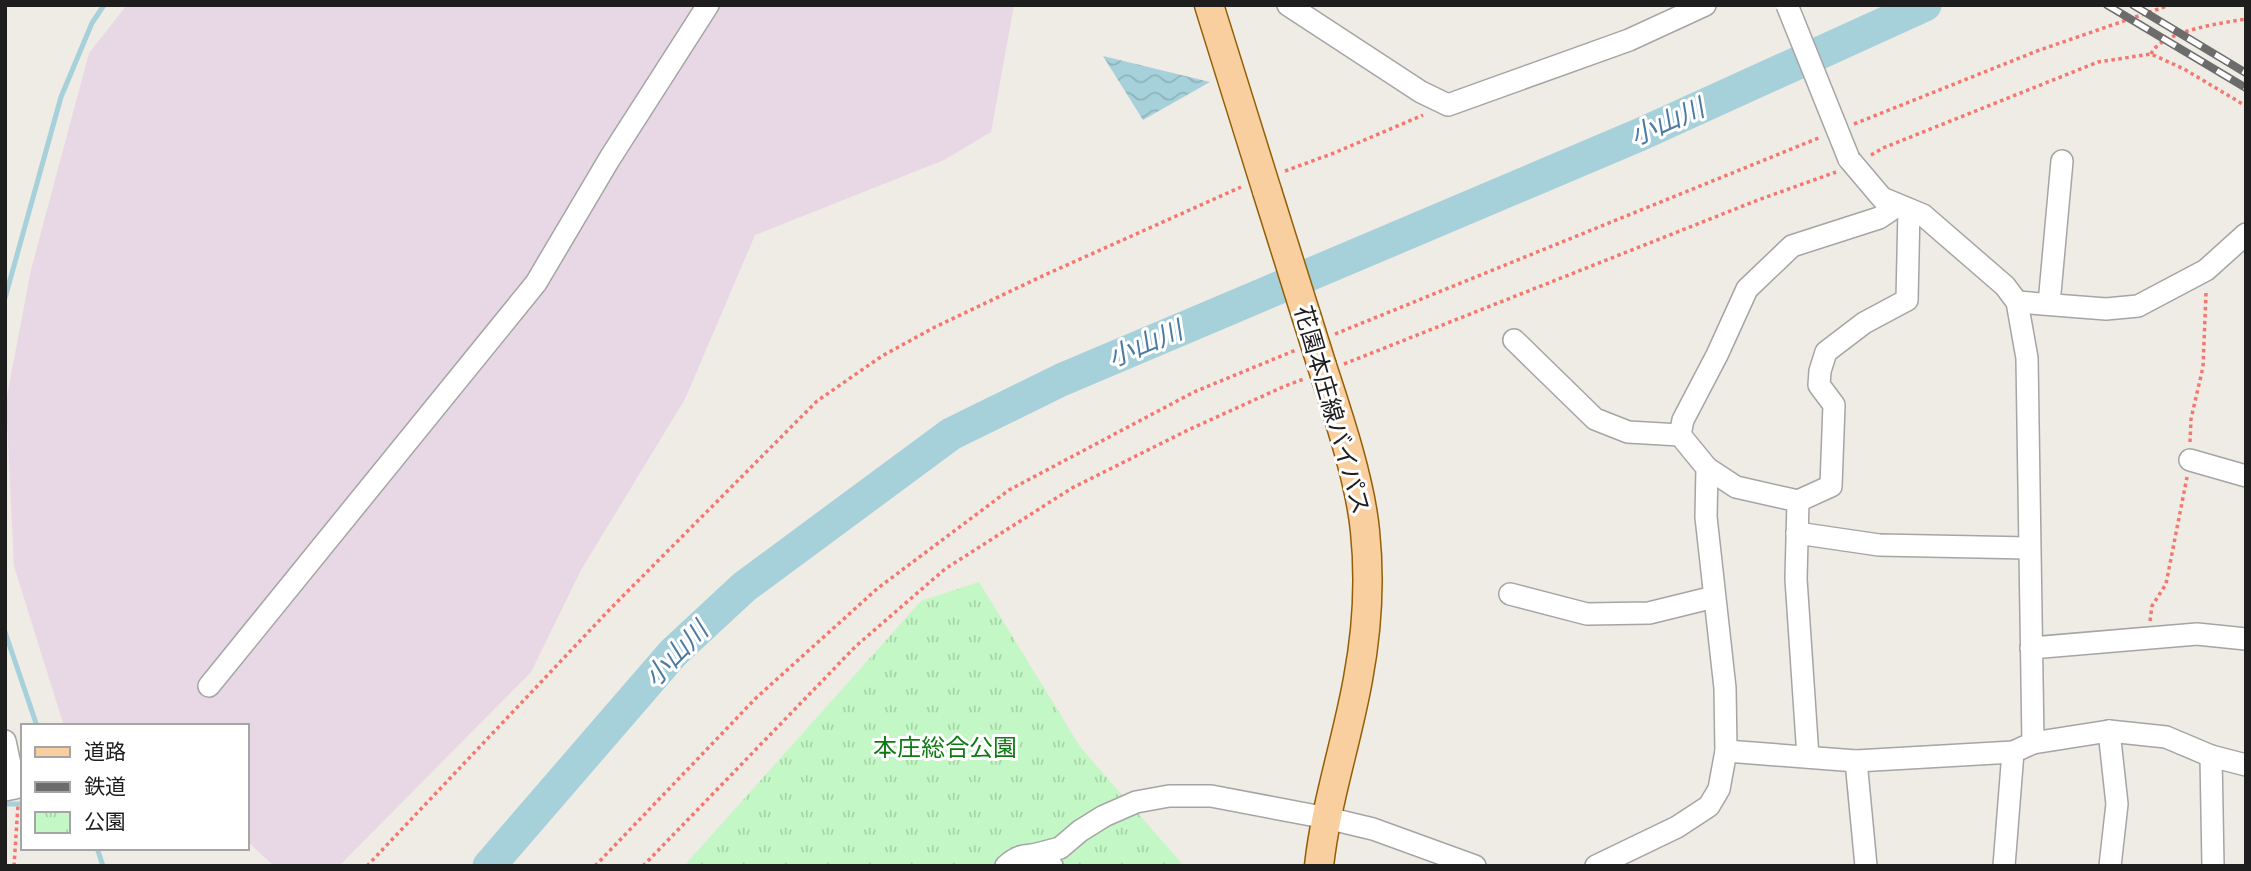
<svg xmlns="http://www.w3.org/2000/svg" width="2251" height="871" font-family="Rubik,'Noto Sans JP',sans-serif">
<defs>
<pattern id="park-tufts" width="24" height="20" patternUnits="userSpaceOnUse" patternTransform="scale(1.75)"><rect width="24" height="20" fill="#c3f7c5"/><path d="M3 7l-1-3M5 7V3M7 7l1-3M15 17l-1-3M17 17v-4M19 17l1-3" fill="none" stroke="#a7d3a9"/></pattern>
<pattern id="water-waves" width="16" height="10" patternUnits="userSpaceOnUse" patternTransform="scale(1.75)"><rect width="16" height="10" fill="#a6d1db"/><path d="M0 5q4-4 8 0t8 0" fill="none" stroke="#8eb3bc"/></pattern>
</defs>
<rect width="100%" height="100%" fill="#efebe5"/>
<polygon fill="#e8d7e5" points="127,5 1014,5 991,132 944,160 755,235 685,399 581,570 531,672 339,866 274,866 247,841 247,726 64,726 14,566 6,401 31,270 89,53"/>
<polygon fill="url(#park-tufts)" points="979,582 1081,748 1184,866 684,866 921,601"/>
<polygon fill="url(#water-waves)" points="1103,56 1210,82 1143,120"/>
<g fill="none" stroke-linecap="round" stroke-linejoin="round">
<g stroke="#a6d1db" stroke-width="5">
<polyline points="5,298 61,97 92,23 104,5"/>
<polyline points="5,632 37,726"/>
<polyline points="5,804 23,804"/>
<polyline points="97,848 103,866"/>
</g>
<polyline stroke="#a6d1db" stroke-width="33" points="489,866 673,653 744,587 951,434 1061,380 1639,135 1925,5"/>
<g stroke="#a5a5a5" stroke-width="24">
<g id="minor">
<polyline points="1288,5 1421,92 1448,105 1629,40 1705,5"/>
<polyline points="1849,159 1882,198 1923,215 2005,286 2017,302 2027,358 2033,743"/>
<polyline points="2017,302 2106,309 2138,306 2206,270 2246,234"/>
<polyline points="2049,304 2062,161"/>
<polyline points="1514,340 1595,419 1628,432 1680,435"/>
<polyline points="2190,460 2246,476"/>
<polyline points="1707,468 1736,487 1798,501 1796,579 1808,757"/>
<polyline points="1798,501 1831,486 1834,405 1819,385 1820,371 1826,352 1864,323 1907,300 1909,210"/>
<polyline points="1797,533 1879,545 2029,548"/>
<polyline points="1510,594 1587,614 1649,613 1714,597"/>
<polyline points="2031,648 2197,634 2246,639"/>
<polyline points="209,686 536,283 610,158 708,5"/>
<polyline points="2109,731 2117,804 2110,866"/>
<polyline points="5,741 15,788 5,790"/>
<polyline points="1726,751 1856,761 2013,752 2033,743 2109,731 2166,737 2211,756 2246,765"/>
<polyline points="2211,756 2213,866"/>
<polyline points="1856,761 1866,866"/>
<polyline points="1033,855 1060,848 1080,831 1104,816 1136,802 1169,796 1211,796 1327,818 1373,829 1475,866"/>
<path d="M1006 866C1021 852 1038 851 1052 866"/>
<polyline points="1596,866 1677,827 1709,806 1719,789 1726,751 1725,688 1706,517 1707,468 1680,435 1683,420 1717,355 1747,289 1792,246 1879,218 1897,206"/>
<polyline points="2004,866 2013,752"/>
</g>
</g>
<g stroke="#935f05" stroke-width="31">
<g id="major">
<polyline points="1209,5 1267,191"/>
<path d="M1319 866C1326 802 1347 741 1358 679 1367 631 1370 579 1365 531 1360 480 1338 415 1322 366"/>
</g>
</g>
<g stroke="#f5786f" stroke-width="3.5" stroke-dasharray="3.5 3.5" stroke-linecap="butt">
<path d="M2151 54C2161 31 2222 23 2246 19"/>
<polyline points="1854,124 2037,51 2170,5"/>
<polyline points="1871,155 1883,148 2098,62 2151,54 2184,69 2246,106"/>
<polyline points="1285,171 1334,153 1423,115"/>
<polyline points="1335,334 1821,137"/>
<polyline points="1344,364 1758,200 1836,172"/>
<polyline points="2190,442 2191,419 2203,367 2206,293"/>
<polyline points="2150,621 2152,606 2166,584 2187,477"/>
<polyline points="14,866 18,805"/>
<polyline points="367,866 612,607 817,401 882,356 935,327 1049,273 1241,187"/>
<polyline points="595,866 756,698 878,588 1009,490 1194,392 1296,350"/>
<polyline points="643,866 856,646 945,569 1072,488 1188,430 1285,386 1304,379"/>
</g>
<use href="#minor" stroke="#fff" stroke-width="21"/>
<use href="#major" stroke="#f9cfa0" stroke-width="28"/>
<g stroke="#6c6c6c" stroke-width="8">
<g id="rail">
<polyline points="2107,5 2246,88"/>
<polyline points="2133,5 2246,73"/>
</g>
</g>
<use href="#rail" stroke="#fff" stroke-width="5" stroke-dasharray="16" stroke-linecap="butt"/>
<g stroke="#a5a5a5" stroke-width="24" stroke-linecap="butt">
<polyline id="minor-bridge" points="1787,5 1849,159"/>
</g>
<g stroke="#935f05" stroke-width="31" stroke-linecap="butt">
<polyline id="major-bridge" points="1267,191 1322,366"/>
</g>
<use href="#minor-bridge" stroke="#fff" stroke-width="21"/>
<use href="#major-bridge" stroke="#f9cfa0" stroke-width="28"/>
</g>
<g text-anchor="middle" stroke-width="6" stroke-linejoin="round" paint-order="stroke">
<g font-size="24" fill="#1e1e1e" stroke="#fff">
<text transform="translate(1332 410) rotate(74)" y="8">花園本庄線バイパス</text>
</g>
<g font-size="24" fill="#0f7914" stroke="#fff">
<text x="945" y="756">本庄総合公園</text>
</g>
<g font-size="26" font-style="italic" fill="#4b7aa3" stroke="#fff">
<text transform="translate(1667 122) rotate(-24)" y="9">小山川</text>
<text transform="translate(1145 344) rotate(-23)" y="9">小山川</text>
<text transform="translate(676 654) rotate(-46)" y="9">小山川</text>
</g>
</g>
<rect width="2251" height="871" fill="none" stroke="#1e1e1e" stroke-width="14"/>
<rect x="21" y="724" width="228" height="126" fill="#ffffff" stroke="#a5a5a5" stroke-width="2"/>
<rect x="35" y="747" width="35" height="10" fill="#f9cfa0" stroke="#a5a5a5" stroke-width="2"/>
<text x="84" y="759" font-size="21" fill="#1e1e1e">道路</text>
<rect x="35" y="782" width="35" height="10" fill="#6c6c6c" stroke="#a5a5a5" stroke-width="2"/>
<text x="84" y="794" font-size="21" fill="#1e1e1e">鉄道</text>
<rect x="35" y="812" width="35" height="21" fill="url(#park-tufts)" stroke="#a5a5a5" stroke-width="2"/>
<text x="84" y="829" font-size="21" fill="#1e1e1e">公園</text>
</svg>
